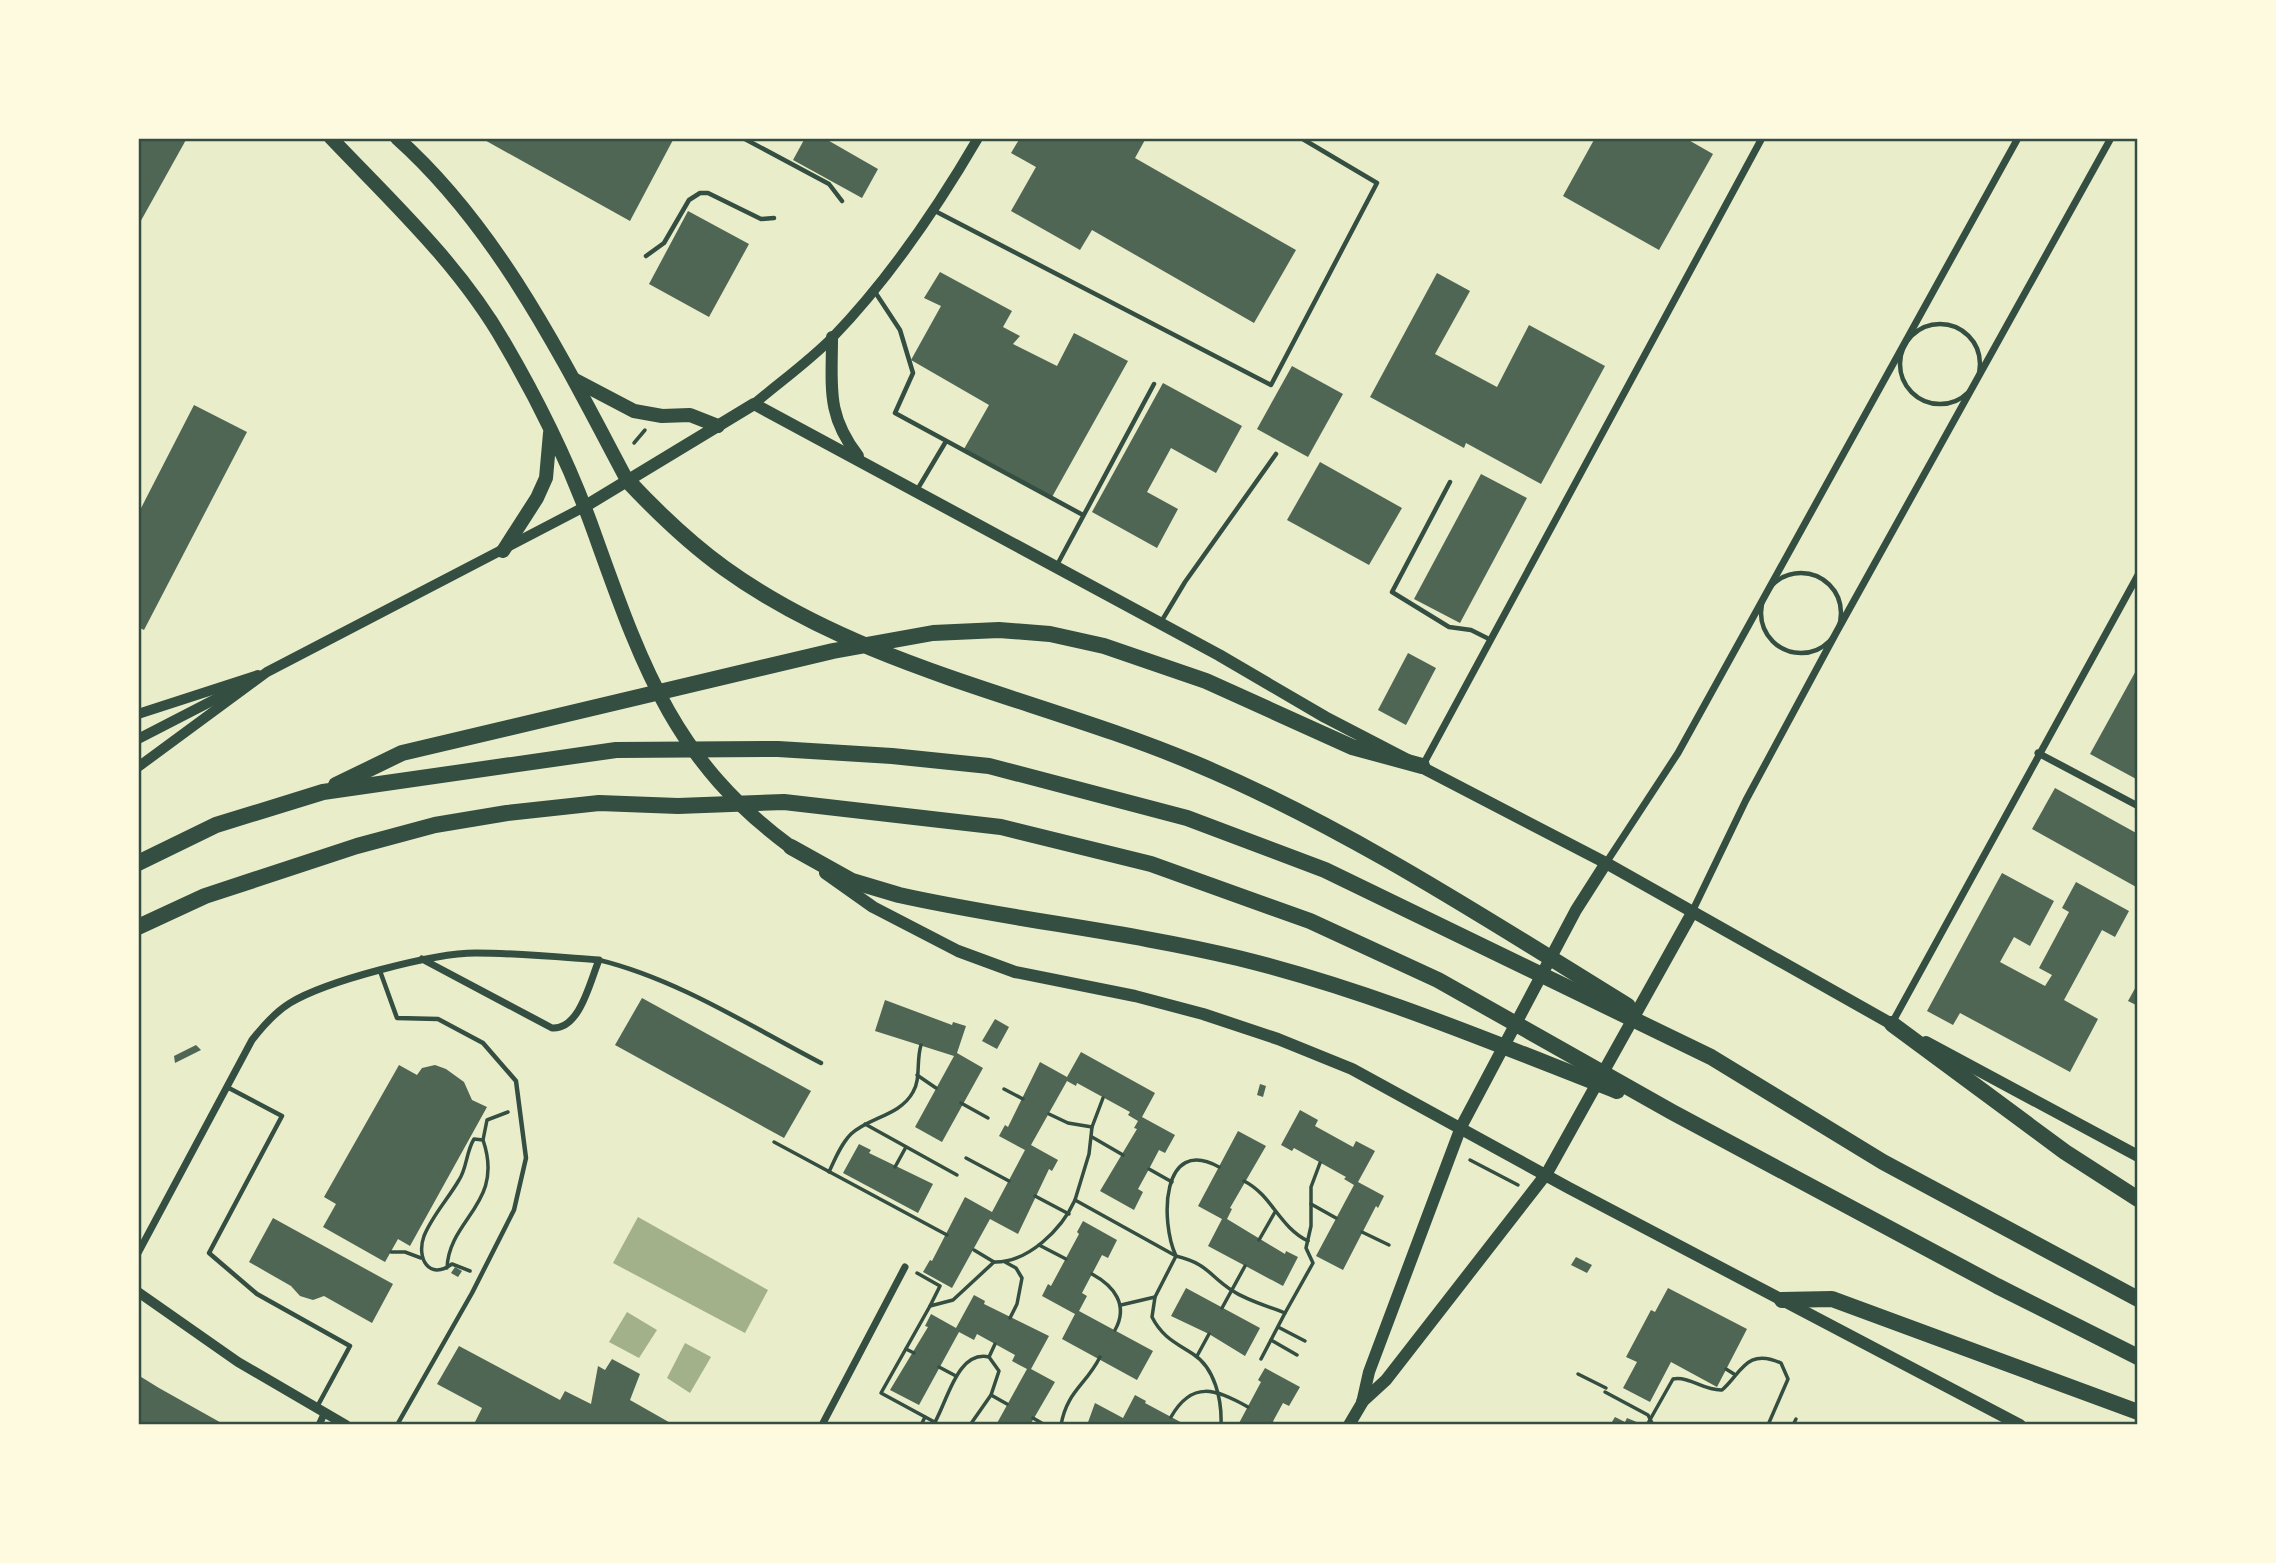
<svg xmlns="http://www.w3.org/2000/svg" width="2276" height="1563" font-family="Karla,sans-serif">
<rect width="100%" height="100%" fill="#e9edc9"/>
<g fill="#a3b18a">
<polygon points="638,1217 768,1290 745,1333 613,1263"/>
<polygon points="627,1312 657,1330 639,1358 609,1342"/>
<polygon points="685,1343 711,1357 690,1393 667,1378"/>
</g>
<g fill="#4f6655">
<polygon points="138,138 187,138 138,226"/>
<polygon points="481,138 674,138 630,221"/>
<polygon points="805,138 824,138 878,169 862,198 793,160"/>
<polygon points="1020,138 1146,138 1135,158 1296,250 1254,323 1092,230 1080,250 1011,211 1036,167 1011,153"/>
<polygon points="1595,138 1685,138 1713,154 1659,250 1563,196"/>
<polygon points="688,211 749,244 709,317 649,284"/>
<polygon points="940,272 1012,311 1003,327 1020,336 1013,344 1057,366 1074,333 1128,361 1052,497 964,449 989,405 911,360 941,306 924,298"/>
<polygon points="1437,273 1470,291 1435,354 1497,387 1529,325 1605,366 1541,484 1466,443 1464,448 1370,397"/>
<polygon points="1292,366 1343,394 1308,457 1257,429"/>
<polygon points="1163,383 1242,426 1216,473 1171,448 1147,492 1178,509 1157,548 1092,512"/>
<polygon points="194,405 247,432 144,630 138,627 138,514"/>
<polygon points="1320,462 1402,508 1369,565 1287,520"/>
<polygon points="1481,474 1527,498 1460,623 1414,599"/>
<polygon points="1408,653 1436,668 1406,725 1378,710"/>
<polygon points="2138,667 2138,780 2090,754"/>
<polygon points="2055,788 2138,834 2138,888 2032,829"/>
<polygon points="2002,873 2054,901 2030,946 2014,937 2000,962 2045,986 2052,975 2039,968 2069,912 2062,908 2076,882 2129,911 2115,937 2102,930 2064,1000 2098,1019 2070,1072 1960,1013 1953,1025 1927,1011"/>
<polygon points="2138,983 2138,1006 2128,1001"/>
<polygon points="642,998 811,1091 784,1138 615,1045"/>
<polygon points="885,1000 952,1025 953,1022 966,1026 957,1053 983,1068 942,1142 915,1127 954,1056 875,1031"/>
<polygon points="995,1019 1009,1027 997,1049 982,1041"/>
<polygon points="196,1045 201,1050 175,1063 174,1056"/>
<polygon points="1081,1052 1155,1093 1142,1117 1175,1135 1165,1153 1159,1150 1149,1169 1138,1189 1143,1192 1134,1210 1100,1191 1137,1129 1134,1128 1138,1121 1128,1115 1130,1112 1077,1083 1076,1086 1067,1081 1031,1145 1058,1160 1052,1171 1049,1169 1018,1234 990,1219 952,1288 923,1272 930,1260 932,1261 965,1197 992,1212 1025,1150 999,1136 1005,1125 1008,1127 1040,1062 1067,1077"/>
<polygon points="399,1065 417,1075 422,1068 435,1065 446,1069 464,1082 472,1100 487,1107 410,1246 398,1239 385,1262 323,1227 336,1204 324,1197"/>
<polygon points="1260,1084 1266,1086 1263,1097 1257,1095"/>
<polygon points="1300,1110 1318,1120 1315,1126 1353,1147 1356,1141 1375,1151 1358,1182 1384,1196 1378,1208 1376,1206 1343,1270 1316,1256 1354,1185 1344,1179 1346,1177 1294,1148 1292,1151 1281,1145"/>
<polygon points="1238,1131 1266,1146 1230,1208 1232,1209 1227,1219 1285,1254 1286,1251 1298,1257 1283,1286 1208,1246 1222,1219 1198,1206"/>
<polygon points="859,1144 871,1150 869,1153 933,1184 918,1213 843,1173"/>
<polygon points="273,1218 393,1284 372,1323 324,1296 313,1300 300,1296 291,1286 249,1262"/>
<polygon points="1083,1221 1117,1240 1108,1258 1102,1255 1082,1293 1087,1296 1079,1311 1153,1351 1137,1380 1062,1339 1075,1314 1042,1296 1048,1284 1051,1286 1079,1234 1077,1232"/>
<polygon points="1576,1257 1592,1265 1587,1273 1571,1265"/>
<polygon points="455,1267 462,1271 458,1277 451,1273"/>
<polygon points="1186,1288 1260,1328 1245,1356 1209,1334 1171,1316"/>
<polygon points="1668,1288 1747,1329 1717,1387 1671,1362 1650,1402 1623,1388 1637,1362 1626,1357 1651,1310 1655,1312"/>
<polygon points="974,1295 985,1301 984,1304 1049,1336 1031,1369 1055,1382 1030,1425 996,1425 1027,1369 1012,1361 1015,1355 977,1334 974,1340 959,1332 919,1405 890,1390 928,1327 925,1326 931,1314 956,1328"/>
<polygon points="459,1346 560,1400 565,1391 591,1404 598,1366 605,1370 612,1359 640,1374 630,1400 674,1425 479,1425 475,1422 482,1408 437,1384"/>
<polygon points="1265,1368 1300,1387 1289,1406 1283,1403 1271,1425 1238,1425 1261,1382 1258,1380"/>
<polygon points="138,1375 159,1388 225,1425 138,1425"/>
<polygon points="1135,1395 1146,1401 1145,1403 1186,1425 1087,1425 1095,1403 1123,1418"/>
<polygon points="1615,1417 1625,1422 1627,1418 1644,1425 1610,1425"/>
</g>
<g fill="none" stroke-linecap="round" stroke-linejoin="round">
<g stroke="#344e41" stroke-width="3.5">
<polyline points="634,443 645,430"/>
<polyline points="917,1075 936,1088"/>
<polyline points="1004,1089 1023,1099"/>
<polyline points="961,1103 988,1118"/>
<polyline points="1049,1114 1068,1123 1092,1127"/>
<polyline points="865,1124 957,1175"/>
<polyline points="1092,1137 1123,1155"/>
<polyline points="483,1140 487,1120 508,1112"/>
<polyline points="774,1142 947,1235"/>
<polyline points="966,1158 1009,1181"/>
<polyline points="1470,1160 1518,1185"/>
<polyline points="895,1167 906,1147"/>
<path d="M1219 1167C1161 1135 1160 1222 1176 1256L1155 1297 1152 1317C1162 1337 1176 1343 1193 1354 1215 1368 1222 1400 1221 1425"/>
<polyline points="1149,1169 1172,1182"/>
<path d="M829 1172C835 1159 841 1144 851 1134 869 1117 900 1116 913 1092 921 1079 916 1061 921 1045"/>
<path d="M1244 1181C1272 1195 1279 1227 1308 1241"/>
<polyline points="1035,1196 1069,1214"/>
<polyline points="1075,1200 1089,1154 1092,1127 1103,1098"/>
<polyline points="1311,1204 1336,1218"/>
<polyline points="1362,1232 1389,1245"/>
<polyline points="1259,1240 1275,1212"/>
<polyline points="1039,1245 1066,1259"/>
<polyline points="974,1250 994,1262"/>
<polyline points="391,1252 405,1252 421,1258"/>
<polyline points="1005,1262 1016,1268 1022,1278 1017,1304 1010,1318"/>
<path d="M447 1268C449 1218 505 1204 483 1140L474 1139C466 1152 467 1168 459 1180 448 1199 432 1216 424 1236 416 1258 429 1281 452 1264L470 1271"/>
<path d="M917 1273 940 1286 930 1306 953 1300 994 1262C1028 1263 1062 1229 1075 1200L1176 1256C1209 1264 1209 1276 1233 1291 1248 1301 1268 1306 1285 1313L1261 1359"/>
<path d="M1092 1274C1114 1286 1129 1305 1115 1330"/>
<polyline points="1121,1305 1155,1297"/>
<polyline points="930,1306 881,1393 940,1425"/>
<polyline points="1222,1308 1245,1266"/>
<polyline points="1285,1313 1313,1263 1306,1248 1311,1226 1311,1187 1320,1163"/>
<polyline points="1278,1327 1305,1341"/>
<polyline points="1271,1340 1297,1355"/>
<polyline points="906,1349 914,1353"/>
<polyline points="1197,1356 1209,1334"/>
<polyline points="989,1357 995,1344"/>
<polyline points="939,1367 956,1376"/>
<polyline points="1726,1369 1734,1374"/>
<polyline points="1578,1374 1606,1388"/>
<polyline points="1605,1392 1648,1415 1653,1425"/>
<polyline points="991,1395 1007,1404"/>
<path d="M1171 1417C1192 1380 1216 1389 1248 1407"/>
<polyline points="1033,1418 1045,1425"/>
<path d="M935 1422C948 1399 958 1350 989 1357L999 1371 991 1395 970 1425"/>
<polyline points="1272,1423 1275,1425"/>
<polyline points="921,1425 925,1417"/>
<path d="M1061 1425C1067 1391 1086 1385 1100 1357"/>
<path d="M1647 1425 1673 1379C1690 1376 1704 1391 1722 1390 1741 1374 1746 1347 1781 1363L1788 1379 1768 1425"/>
<polyline points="1793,1425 1796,1419"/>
</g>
<g stroke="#344e41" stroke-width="4.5">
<polyline points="743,138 829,184 842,201"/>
<polyline points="935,211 1271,385 1377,183 1301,138"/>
<polyline points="646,256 664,243 689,200 700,193 708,193 761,219 774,218"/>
<polyline points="875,292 900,330 913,373 895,413 1083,515"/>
<circle cx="1940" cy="364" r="40"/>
<polyline points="1450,482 1392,592 1449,627 1471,630 1491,640"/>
<polyline points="917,490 945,443"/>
<polyline points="1057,565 1154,384"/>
<circle cx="1801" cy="613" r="40"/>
<polyline points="1161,622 1185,582 1276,454"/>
<path d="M599 960C677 979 750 1026 821 1063"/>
<polyline points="380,971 397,1018 438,1019 483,1043 516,1081 526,1158 514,1210 472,1293 397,1425"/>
<polyline points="227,1087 282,1116 209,1253 257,1294 350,1346 317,1407"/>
</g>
<g stroke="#344e41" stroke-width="7">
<polyline points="2038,753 2138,806"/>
<polyline points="1423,765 1762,138"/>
<polyline points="1606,863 1678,753 2018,138"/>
<polyline points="1692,912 1746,800 1836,633 2111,138"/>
<polyline points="1892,1023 2138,575"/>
<path d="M138 1253 252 1040C263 1026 275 1012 290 1003 326 981 433 953 476 953 517 953 558 957 599 960 590 981 580 1030 552 1028L422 959"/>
<polyline points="319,1425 325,1412"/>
<polyline points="822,1425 905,1267"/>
</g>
<g stroke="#344e41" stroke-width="10">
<path d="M754 404C780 382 808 362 832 338 890 278 936 210 978 138"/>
<polyline points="138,714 258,675"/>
<polyline points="138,739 237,688"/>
<polyline points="138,767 267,672 584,507"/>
<polyline points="138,1292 238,1362 346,1425"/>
</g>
<g stroke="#344e41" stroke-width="12">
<path d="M832 337C832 388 826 414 858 456"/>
<polyline points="584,507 754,404 1219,655 1325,717 1606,863 1897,1027"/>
<polyline points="825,873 873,907 958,951 1015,972 1135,996 1203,1014 1278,1039 1352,1069 1569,1188 2020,1425"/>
<polyline points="1926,1042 2138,1156"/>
<polyline points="1362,1402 1386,1380 1547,1173 1692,913"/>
<polyline points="1349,1425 1362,1403 1369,1372 1461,1127 1576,910 1606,863"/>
</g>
<g stroke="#344e41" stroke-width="14">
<path d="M331 138C393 203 460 265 505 344 540 404 572 470 595 535 642 666 674 761 791 847"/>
<path d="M397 138C500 230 563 360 627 480"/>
<polyline points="575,380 634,411 662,416 690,415 718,426"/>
<polyline points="503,551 537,498 546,478 550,433"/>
</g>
<g stroke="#344e41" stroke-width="16">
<path d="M627 480C657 512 688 542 724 568 862 668 1039 698 1194 763 1343 825 1490 921 1628 1006"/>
<polyline points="336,785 402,753 833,651 933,633 999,630 1050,634 1104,646 1206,681 1352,747 1422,766"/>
<path d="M791 847 852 881 899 895C1011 920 1126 931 1238 958 1369 990 1491 1042 1617 1091"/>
<polyline points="138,863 216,825 323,792 616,750 778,749 892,756 989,766 1187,818 1325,870 1711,1057 1883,1162 2138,1299"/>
<polyline points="138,927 205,896 357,846 435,825 507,813 599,803 678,806 784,802 1001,827 1151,864 1310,921 1438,980 1672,1112 1997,1286 2138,1357"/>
<polyline points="1892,1024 2065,1152 2138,1199"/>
<polyline points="1782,1300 1832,1299 2138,1412"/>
</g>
</g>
<rect width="2276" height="1563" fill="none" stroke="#fefae0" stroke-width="280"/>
<rect x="140" y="140" width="1996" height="1283" fill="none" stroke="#344e41" stroke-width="2.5"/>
</svg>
